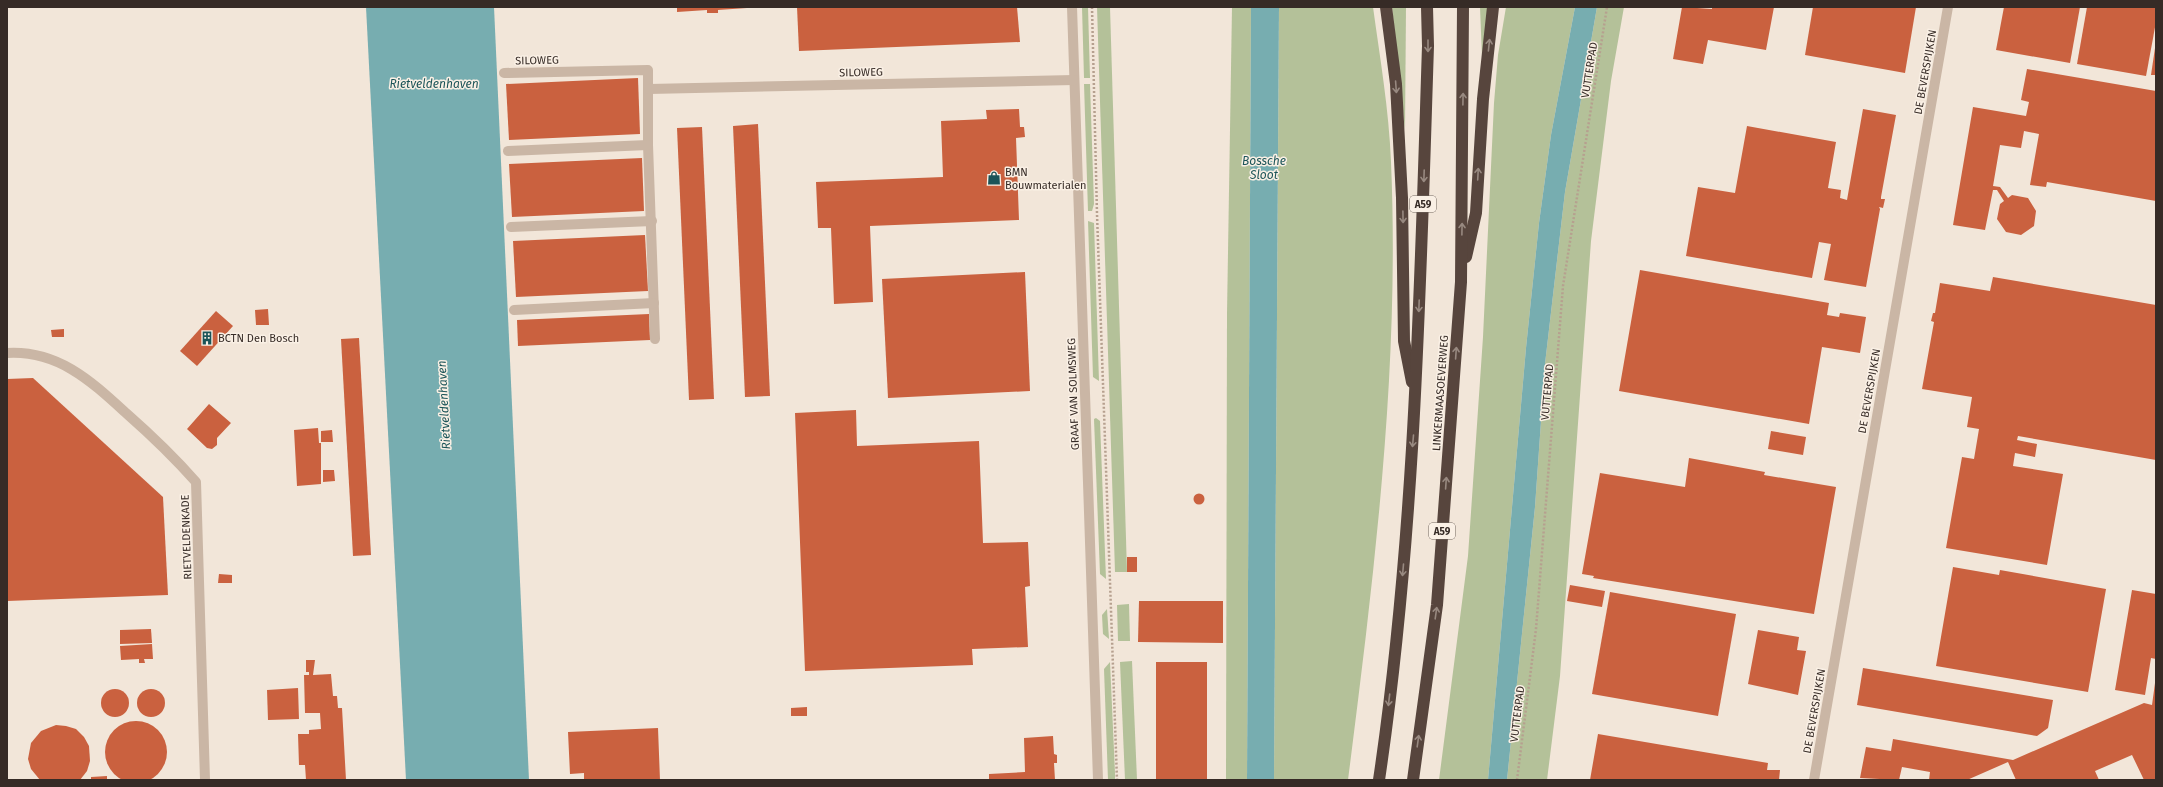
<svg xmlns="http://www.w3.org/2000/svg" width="2163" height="787" font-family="'Fira Sans',sans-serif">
<rect width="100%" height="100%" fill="#f2e6d9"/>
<g fill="#b4c199">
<polygon points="1082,7 1088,7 1090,78 1084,78"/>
<polygon points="1097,7 1110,7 1127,572 1115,572"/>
<polygon points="1232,7 1251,7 1247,780 1226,780 1227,314"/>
<path d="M1279 7H1373C1380 58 1389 110 1391 162 1400 369 1374 575 1348 780H1274Z"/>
<polygon points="1392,7 1406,7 1405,130"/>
<polygon points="1480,7 1488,7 1482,57"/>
<polygon points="1506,7 1575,7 1551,135 1539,223 1526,348 1488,780 1439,780 1468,556 1483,337 1494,103 1498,55"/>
<polygon points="1597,7 1624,7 1611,81 1591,241 1560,676 1547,780 1507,780 1535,507 1545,364 1565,192"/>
<polygon points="1084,84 1090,84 1094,204 1092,211 1088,211"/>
<polygon points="1088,221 1094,223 1099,381 1093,377"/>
<polygon points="1096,418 1100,421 1106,579 1100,574 1094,419"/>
<polygon points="1129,604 1130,641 1118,641 1117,605"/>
<polygon points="1107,609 1109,639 1103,634 1102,615"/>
<polygon points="1132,661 1137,780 1125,780 1120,662"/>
<polygon points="1110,662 1115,773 1115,780 1108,780 1104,669"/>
</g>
<g fill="#77adb0">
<polygon points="366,7 494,7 529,780 406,780"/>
<polygon points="1251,7 1279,7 1274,780 1247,780"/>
<polygon points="1575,7 1597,7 1565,192 1545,364 1535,507 1507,780 1488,780 1526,348 1539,223 1551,135"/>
</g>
<g fill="#ca613f">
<polygon points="677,7 747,7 747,8 718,10 718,13 707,13 707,10 677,12"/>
<polygon points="797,7 1017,7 1020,42 799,51"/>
<polygon points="1682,7 1712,9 1712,7 1774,7 1766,50 1708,40 1703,64 1673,59"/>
<polygon points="1813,7 1916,7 1905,73 1805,55"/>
<polygon points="2004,7 2080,7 2070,63 1996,50"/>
<polygon points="2087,7 2156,7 2156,22 2146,76 2077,64"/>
<polygon points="2155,48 2156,48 2156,75 2151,75"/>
<polygon points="2027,69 2156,91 2156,201 2047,182 2046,187 2030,185 2039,134 2024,131 2021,148 2000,145 1993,186 2000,187 2008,198 2012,195 2028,198 2036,211 2034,226 2021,235 2006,232 1997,219 2000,204 2004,201 1997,190 1993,190 1985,230 1953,225 1973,107 2026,116 2029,102 2021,100"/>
<polygon points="638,78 640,134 509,140 506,84"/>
<polygon points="1019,109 1020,127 1024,127 1025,137 1016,138 1019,220 870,226 873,302 834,304 831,228 818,228 816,182 943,177 941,121 987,119 986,110"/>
<polygon points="1863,109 1896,115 1881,197 1881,199 1885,199 1883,208 1879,207 1880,209 1866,287 1824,280 1831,244 1819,242 1812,278 1686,256 1698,187 1735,193 1747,126 1836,142 1828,188 1841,190 1840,198 1847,200"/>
<polygon points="758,124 770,396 745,397 733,126"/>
<polygon points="702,127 714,399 689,400 677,128"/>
<polygon points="642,158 644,211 512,217 509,164"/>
<polygon points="645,235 648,291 516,297 513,241"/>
<polygon points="1640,270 1829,303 1827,315 1839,317 1840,313 1866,317 1860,353 1822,347 1809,424 1619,391"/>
<polygon points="1025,272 1030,391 888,398 882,279"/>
<polygon points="1993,277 2156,305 2156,460 2018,436 2017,440 2037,444 2035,457 2015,453 2013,466 2063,474 2047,565 1946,548 1962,457 1974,459 1979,429 1967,427 1972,397 1922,389 1934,322 1931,321 1933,313 1935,313 1940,283 1990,291"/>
<polygon points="268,309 269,325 256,325 255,310"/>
<polygon points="216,311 233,326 197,366 180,351"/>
<polygon points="649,314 650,340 518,346 517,320"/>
<polygon points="64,329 64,337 52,337 51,330"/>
<polygon points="359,338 371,555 353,556 341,339"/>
<polygon points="33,378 163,497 168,595 7,601 7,379"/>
<polygon points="209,404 231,423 217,438 217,445 212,449 207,448 187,429"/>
<polygon points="856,410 857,446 979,441 983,543 1028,542 1030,586 1025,587 1028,647 972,649 973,665 805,671 795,413"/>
<polygon points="318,428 319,443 321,443 321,484 297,486 294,430"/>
<polygon points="332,430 333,442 321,442 321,431"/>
<polygon points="1771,431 1806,437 1803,455 1768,449"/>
<polygon points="1689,458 1765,472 1764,475 1836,487 1814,614 1593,578 1594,576 1582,574 1600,473 1685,487"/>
<polygon points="323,470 334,470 335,481 323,482"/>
<circle cx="1199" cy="499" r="5.5"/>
<rect x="1127" y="557" width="10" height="15"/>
<polygon points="1953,567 1999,575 2000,570 2106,589 2088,692 1936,666"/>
<polygon points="219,574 232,575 232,583 218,583"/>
<polygon points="1570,585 1605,591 1602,607 1567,601"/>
<polygon points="2132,590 2156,594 2156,659 2151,658 2145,695 2115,690"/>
<polygon points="1610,592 1736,614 1718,716 1592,694"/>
<polygon points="1139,601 1223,601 1223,643 1138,642"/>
<polygon points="151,629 152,643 120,644 120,630"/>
<polygon points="1758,630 1799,637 1797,650 1806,651 1798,695 1748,684"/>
<polygon points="152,644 153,659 144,659 145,663 139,663 139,659 121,660 120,646"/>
<polygon points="306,660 315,660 313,675 331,674 333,696 337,696 338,708 342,708 346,780 306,780 305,765 299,765 298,734 309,734 309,730 321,729 320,713 305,713 304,675 309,675 309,672 306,672"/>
<rect x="1156" y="662" width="51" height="118"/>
<polygon points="1863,668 2053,700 2048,728 2037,736 1857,705"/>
<polygon points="2155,683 2156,780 2144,780 2132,755 2095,771 2099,780 2016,780 2008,762 1967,780 1929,780 1930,772 1902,767 1899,780 1860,778 1866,747 1891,751 1893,739 2013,760 2144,703 2152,705"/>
<polygon points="298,688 299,719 268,720 267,690"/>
<circle cx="115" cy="703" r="14"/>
<circle cx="151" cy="703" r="14"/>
<polygon points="807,707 807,716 791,716 791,708"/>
<circle cx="136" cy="752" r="31"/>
<polygon points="56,725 66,726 76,729 84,737 89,746 90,761 87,771 80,780 40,780 31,769 28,759 31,743 41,731"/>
<polygon points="658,728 660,780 584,780 584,773 570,774 568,732"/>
<polygon points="1598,734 1768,763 1767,770 1780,770 1779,780 1590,780"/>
<polygon points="1053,736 1054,754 1057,755 1057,763 1054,763 1055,780 989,780 989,774 1025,772 1024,738"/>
<polygon points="107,776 107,780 91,780 91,777"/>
</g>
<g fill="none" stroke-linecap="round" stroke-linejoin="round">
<g stroke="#b6a08f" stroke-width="2.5" stroke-dasharray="2 2" stroke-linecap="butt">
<polyline points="1092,7 1097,214 1117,780"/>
<polyline points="1517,780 1536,629 1563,286 1607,7"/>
</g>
<g stroke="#cab6a5" stroke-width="10">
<polyline points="1072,7 1098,780"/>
<polyline points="504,73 648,70 648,145 655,339"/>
<polyline points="649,89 1074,80"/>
<polyline points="508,151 648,145"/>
<polyline points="511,227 652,221"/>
<polyline points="514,310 654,303"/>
<path d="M7 353C58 350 91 381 126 413 151 435 174 457 196 482L205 780"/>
<polyline points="1814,780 1948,7"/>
</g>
<g stroke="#57453d" stroke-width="12">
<polyline points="1386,7 1396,84 1402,198 1404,341 1412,382"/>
<polyline points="1466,257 1476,213 1483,99 1493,7"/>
<path d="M1379 780C1415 537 1420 291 1428 46L1427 7"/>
<polyline points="1413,780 1437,605 1461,282 1463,7"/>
</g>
</g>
<defs><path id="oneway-shaft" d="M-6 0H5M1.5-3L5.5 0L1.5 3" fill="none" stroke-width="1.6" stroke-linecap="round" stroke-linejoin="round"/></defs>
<g stroke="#988980">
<use href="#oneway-shaft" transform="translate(1489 45) rotate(-84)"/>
<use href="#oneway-shaft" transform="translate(1428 46) rotate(90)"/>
<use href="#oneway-shaft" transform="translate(1396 87) rotate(86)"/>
<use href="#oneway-shaft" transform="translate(1463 99) rotate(-89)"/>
<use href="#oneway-shaft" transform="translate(1478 174) rotate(-87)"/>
<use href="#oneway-shaft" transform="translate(1424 176) rotate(92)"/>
<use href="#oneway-shaft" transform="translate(1403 217) rotate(89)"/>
<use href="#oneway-shaft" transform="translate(1462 229) rotate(-89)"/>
<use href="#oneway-shaft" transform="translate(1419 306) rotate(92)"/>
<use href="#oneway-shaft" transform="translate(1456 353) rotate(-86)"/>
<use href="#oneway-shaft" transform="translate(1413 441) rotate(95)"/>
<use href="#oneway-shaft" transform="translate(1446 483) rotate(-86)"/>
<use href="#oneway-shaft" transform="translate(1403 570) rotate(95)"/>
<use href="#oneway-shaft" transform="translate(1436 613) rotate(-82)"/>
<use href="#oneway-shaft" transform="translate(1389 700) rotate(97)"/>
<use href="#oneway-shaft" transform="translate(1418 741) rotate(-82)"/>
</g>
<defs>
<g id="shop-bare" transform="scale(1.08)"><path d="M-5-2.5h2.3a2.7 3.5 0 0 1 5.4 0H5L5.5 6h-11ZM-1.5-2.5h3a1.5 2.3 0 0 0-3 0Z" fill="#1b5458" stroke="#faf0e5" stroke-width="2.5" paint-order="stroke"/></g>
<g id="building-bare" transform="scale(1.08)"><path d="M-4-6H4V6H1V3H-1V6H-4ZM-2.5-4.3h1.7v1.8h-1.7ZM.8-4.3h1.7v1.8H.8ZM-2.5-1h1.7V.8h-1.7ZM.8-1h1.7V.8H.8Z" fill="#1b5458" stroke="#faf0e5" stroke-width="2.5" paint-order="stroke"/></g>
</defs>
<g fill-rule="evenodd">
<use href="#shop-bare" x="994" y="178"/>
<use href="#building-bare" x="207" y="338"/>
</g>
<g text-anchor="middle" stroke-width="3" stroke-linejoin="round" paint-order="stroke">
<g fill="#faf0e5" stroke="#71665f" stroke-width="1">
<rect x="1410" y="196" width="26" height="16" rx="3"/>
<rect x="1429" y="523" width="26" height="16" rx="3"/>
</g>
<g font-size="10" font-weight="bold" fill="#362b26">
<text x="1423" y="208">A59</text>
<text x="1442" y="535">A59</text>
</g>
<g font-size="11" fill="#362b26" stroke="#faf0e5">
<text transform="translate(537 60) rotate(-1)" y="4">SILOWEG</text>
<text transform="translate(1589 70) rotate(-81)" y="4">VUTTERPAD</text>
<text transform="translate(861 72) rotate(-1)" y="4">SILOWEG</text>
<text transform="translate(1925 72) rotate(-80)" y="4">DE BEVERSPIJKEN</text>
<text transform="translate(1869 391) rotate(-80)" y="4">DE BEVERSPIJKEN</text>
<text transform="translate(1547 392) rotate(-85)" y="4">VUTTERPAD</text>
<text transform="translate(1440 393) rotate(-86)" y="4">LINKERMAASOEVERWEG</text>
<text transform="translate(1073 394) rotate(-92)" y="4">GRAAF VAN SOLMSWEG</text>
<text transform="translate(186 537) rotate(-92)" y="4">RIETVELDENKADE</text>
<text transform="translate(1814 711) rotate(-80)" y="4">DE BEVERSPIJKEN</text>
<text transform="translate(1517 714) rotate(-83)" y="4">VUTTERPAD</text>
</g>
<g font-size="11" fill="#362b26" stroke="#faf0e5" text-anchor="start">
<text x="1005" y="176">BMN<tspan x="1005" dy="13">Bouwmaterialen</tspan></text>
<text x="218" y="342">BCTN Den Bosch</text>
</g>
<g font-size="12" font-style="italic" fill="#1b5458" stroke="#faf0e5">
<text x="434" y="88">Rietveldenhaven</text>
<text x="1264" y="165">Bossche<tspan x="1264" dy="14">Sloot</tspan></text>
<text transform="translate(444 405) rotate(-93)" y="4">Rietveldenhaven</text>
</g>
</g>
<rect width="2163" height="787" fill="none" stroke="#362b26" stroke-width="16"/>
</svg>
